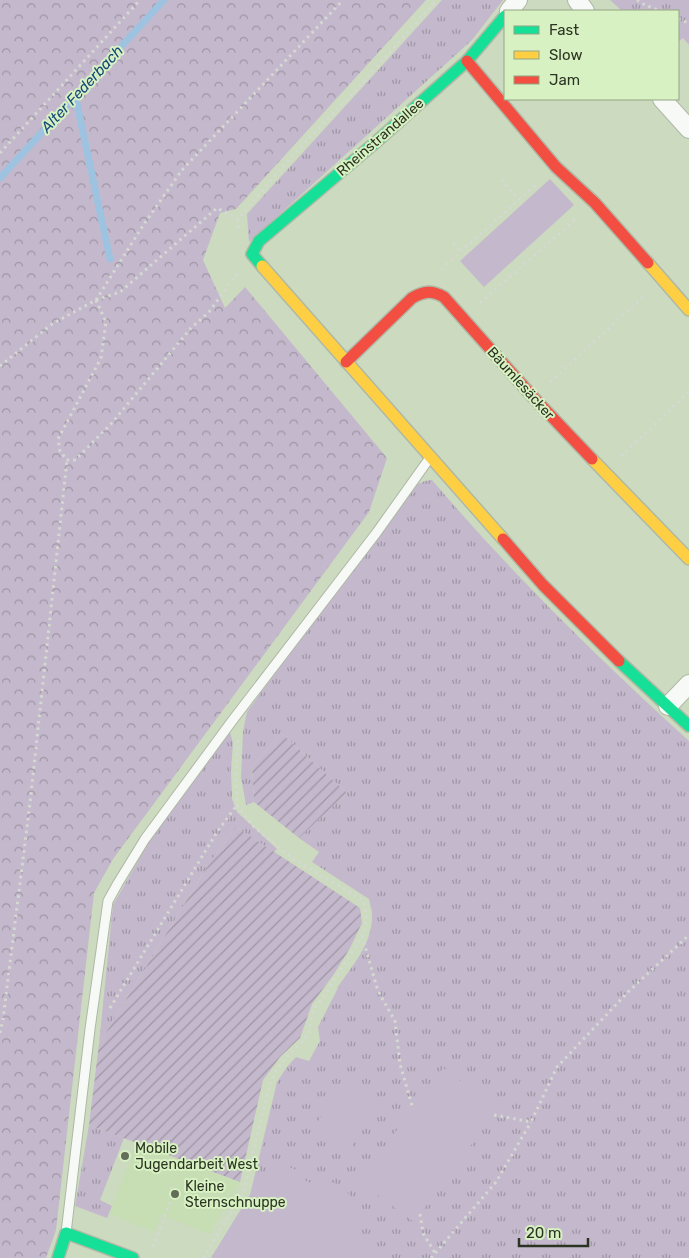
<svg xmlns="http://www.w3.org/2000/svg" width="689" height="1258" font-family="Rubik,sans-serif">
<defs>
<pattern id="grass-tufts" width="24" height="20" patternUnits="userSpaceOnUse" patternTransform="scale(1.25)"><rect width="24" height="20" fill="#c4b8cc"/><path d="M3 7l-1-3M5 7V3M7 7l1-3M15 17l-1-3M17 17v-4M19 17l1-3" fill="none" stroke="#9f96a5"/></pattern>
<pattern id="forest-crowns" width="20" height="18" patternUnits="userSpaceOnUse" patternTransform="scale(1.25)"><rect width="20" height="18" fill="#c4b8cc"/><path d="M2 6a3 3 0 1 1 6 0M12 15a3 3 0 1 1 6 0" fill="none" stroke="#9f96a5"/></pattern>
<pattern id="garden-furrows" width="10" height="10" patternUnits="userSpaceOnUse" patternTransform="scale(1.25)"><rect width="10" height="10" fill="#c4b8cc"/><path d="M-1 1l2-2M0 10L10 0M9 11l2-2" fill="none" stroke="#9f96a5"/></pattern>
</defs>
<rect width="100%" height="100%" fill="#ccdac0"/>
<polygon fill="#c7ddb4" points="137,1143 240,1182 209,1234 161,1215 154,1232 109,1214"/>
<g fill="url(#grass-tufts)">
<polygon points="442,0 503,0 472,40 249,242 247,214"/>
<polygon points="610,0 689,0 689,45 683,38 678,42 678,11 622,11"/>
<path d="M432 480C511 573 599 659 689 741V1258H211L250 1195 277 1082 287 1067 296 1057 309 1061 320 1041 318 1027 338 988H337C352 966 373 943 372 915 372 910 370 904 369 899L312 862 319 852 299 838 347 793 281 733 252 767 254 802 246 805 241 777 243 731 247 712 283 662 418 484 425 481Z"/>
<polygon points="230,732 233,743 231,769 232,799 237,812 277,849 274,852 236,827 208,865 99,1044 113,905 150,840"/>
<polygon points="89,1125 124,1138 100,1200 112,1206 107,1218 75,1206"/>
</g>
<polygon fill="url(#forest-crowns)" points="0,0 426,0 236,209 220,213 203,260 225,308 245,287 387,458 369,512 113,859 94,893 56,1230 46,1258 0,1258"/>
<g fill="#c4b8cc">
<polygon points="550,179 574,205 484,287 460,261"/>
<polygon points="443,1068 498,1109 414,1222 359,1181"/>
<polygon points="344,1081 380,1104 346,1155 311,1132"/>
<path d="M276 1164 287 1166 303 1173 302 1179 317 1186 322 1180C342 1182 346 1194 361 1205L358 1217 350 1226C359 1247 374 1242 383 1258H211C221 1242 230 1227 240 1211 249 1196 261 1174 276 1164Z"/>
</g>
<g fill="url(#garden-furrows)">
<polygon points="281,733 347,793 299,838 254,802 252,767"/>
<polygon points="236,827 360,908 362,923 350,948 334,974 312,1004 300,1038 280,1057 263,1080 240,1182 89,1125 99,1044 208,865"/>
</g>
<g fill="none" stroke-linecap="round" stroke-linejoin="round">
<g stroke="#9dc3e0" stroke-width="7">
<polyline points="75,95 110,259"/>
<polyline points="0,178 164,0"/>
</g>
<g stroke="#afb8a5" stroke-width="11">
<polyline id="lane" points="66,1233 90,1029 108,901 118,883 145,839 232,721 377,532 429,459"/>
</g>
<g stroke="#afb8a5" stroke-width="20">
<g id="street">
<polyline points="577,0 585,11"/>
<polyline points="509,11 518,0"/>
<polyline points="662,99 689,129"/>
<polyline points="668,706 689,684"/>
</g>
</g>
<g stroke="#afb8a5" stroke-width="14">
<g id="fast">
<polyline points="262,266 252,254 259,241 376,142 467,61 505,16"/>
<polyline points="619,661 689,726"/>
<polyline points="58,1258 66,1233 133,1258"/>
</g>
</g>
<g stroke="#afb8a5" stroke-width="14">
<g id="slow">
<polyline points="648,263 689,310"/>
<polyline points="262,266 503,539"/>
<polyline points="592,459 689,559"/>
</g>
</g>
<g stroke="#afb8a5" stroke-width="14">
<g id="jam">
<polyline points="467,61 556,167 595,203 648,263"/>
<path d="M346 362 412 298C424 291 432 290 444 297L533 397 592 459"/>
<polyline points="503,539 543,585 619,661"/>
</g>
</g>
<g stroke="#d4d9d1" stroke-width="3" stroke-dasharray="2.5 4" stroke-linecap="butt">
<polyline points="637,0 641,3 660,11"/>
<polyline points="678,19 689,23"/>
<polyline points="0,153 140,0"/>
<polyline points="501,180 519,199"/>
<polyline points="238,228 238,219 293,155 353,93 437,0"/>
<polyline points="453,243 461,252"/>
<polyline points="441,269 539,182"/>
<polyline points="96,300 106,322 101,358 58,439 60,451 67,460 75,460 111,424 191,328 209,312 238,272"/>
<polyline points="96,300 144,224 182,170 343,0"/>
<polyline points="480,303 577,218"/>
<polyline points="0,366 52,324 96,300 120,292 217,208 238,219"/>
<polyline points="550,382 645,295"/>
<polyline points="621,456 689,392"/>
<polyline points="362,936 378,991 395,1021 400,1064 413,1109"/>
<polyline points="110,1008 217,832 237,805"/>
<polyline points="0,1033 3,1019 30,803 67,460"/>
<polyline points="494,1115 531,1122 557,1067 628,992 689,935"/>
<polyline points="420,1214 423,1233 435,1253"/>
<polyline points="153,1247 175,1189 168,1187"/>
<path d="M203 1258 243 1193 270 1084 275 1072 286 1058 303 1041 309 1031 311 1019 315 1008 324 996 362 936C368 920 367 916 363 900L293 859 252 825 237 805 236 773 238 740"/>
<polyline points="431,1258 496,1182 531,1122"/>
</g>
<use href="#lane" stroke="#f7f9f6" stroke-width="9"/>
<use href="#street" stroke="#f7f9f6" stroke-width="18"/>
<use href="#fast" stroke="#16e098" stroke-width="11"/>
<use href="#slow" stroke="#ffcf43" stroke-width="11"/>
<use href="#jam" stroke="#f24e42" stroke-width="11"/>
</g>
<g fill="#636e59" stroke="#d8f1c3" stroke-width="2">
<circle cx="125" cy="1156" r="5"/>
<circle cx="175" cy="1194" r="5"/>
</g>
<g text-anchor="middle" stroke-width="4" stroke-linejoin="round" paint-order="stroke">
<g font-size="14" fill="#2b3422" stroke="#d8f1c3">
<text transform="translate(380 137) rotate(-41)" y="5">Rheinstrandallee</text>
<text transform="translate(521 383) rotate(48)" y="5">Bäumlesäcker</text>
</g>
<g font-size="14" fill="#2b3422" stroke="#d8f1c3" text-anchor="start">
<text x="135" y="1153">Mobile<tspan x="135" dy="16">Jugendarbeit West</tspan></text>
<text x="185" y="1191">Kleine<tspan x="185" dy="16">Sternschnuppe</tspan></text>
</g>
<g font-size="15" font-style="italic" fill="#164979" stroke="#d8f1c3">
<text transform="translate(82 89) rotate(-47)" y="5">Alter Federbach</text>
</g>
</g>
<rect x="504" y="10" width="175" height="90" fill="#d8f1c3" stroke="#93a583"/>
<rect x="514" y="26" width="25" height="8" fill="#16e098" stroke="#93a583"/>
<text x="549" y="35" font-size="15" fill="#2b3422">Fast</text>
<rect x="514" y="51" width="25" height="8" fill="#ffcf43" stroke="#93a583"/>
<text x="549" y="60" font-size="15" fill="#2b3422">Slow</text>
<rect x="514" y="76" width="25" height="8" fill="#f24e42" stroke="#93a583"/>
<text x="549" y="85" font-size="15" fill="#2b3422">Jam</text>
<path d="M519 1238v8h69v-8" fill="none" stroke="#2b3422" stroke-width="2.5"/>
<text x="526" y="1238" font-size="15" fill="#2b3422" stroke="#d8f1c3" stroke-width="4" paint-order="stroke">20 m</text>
</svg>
